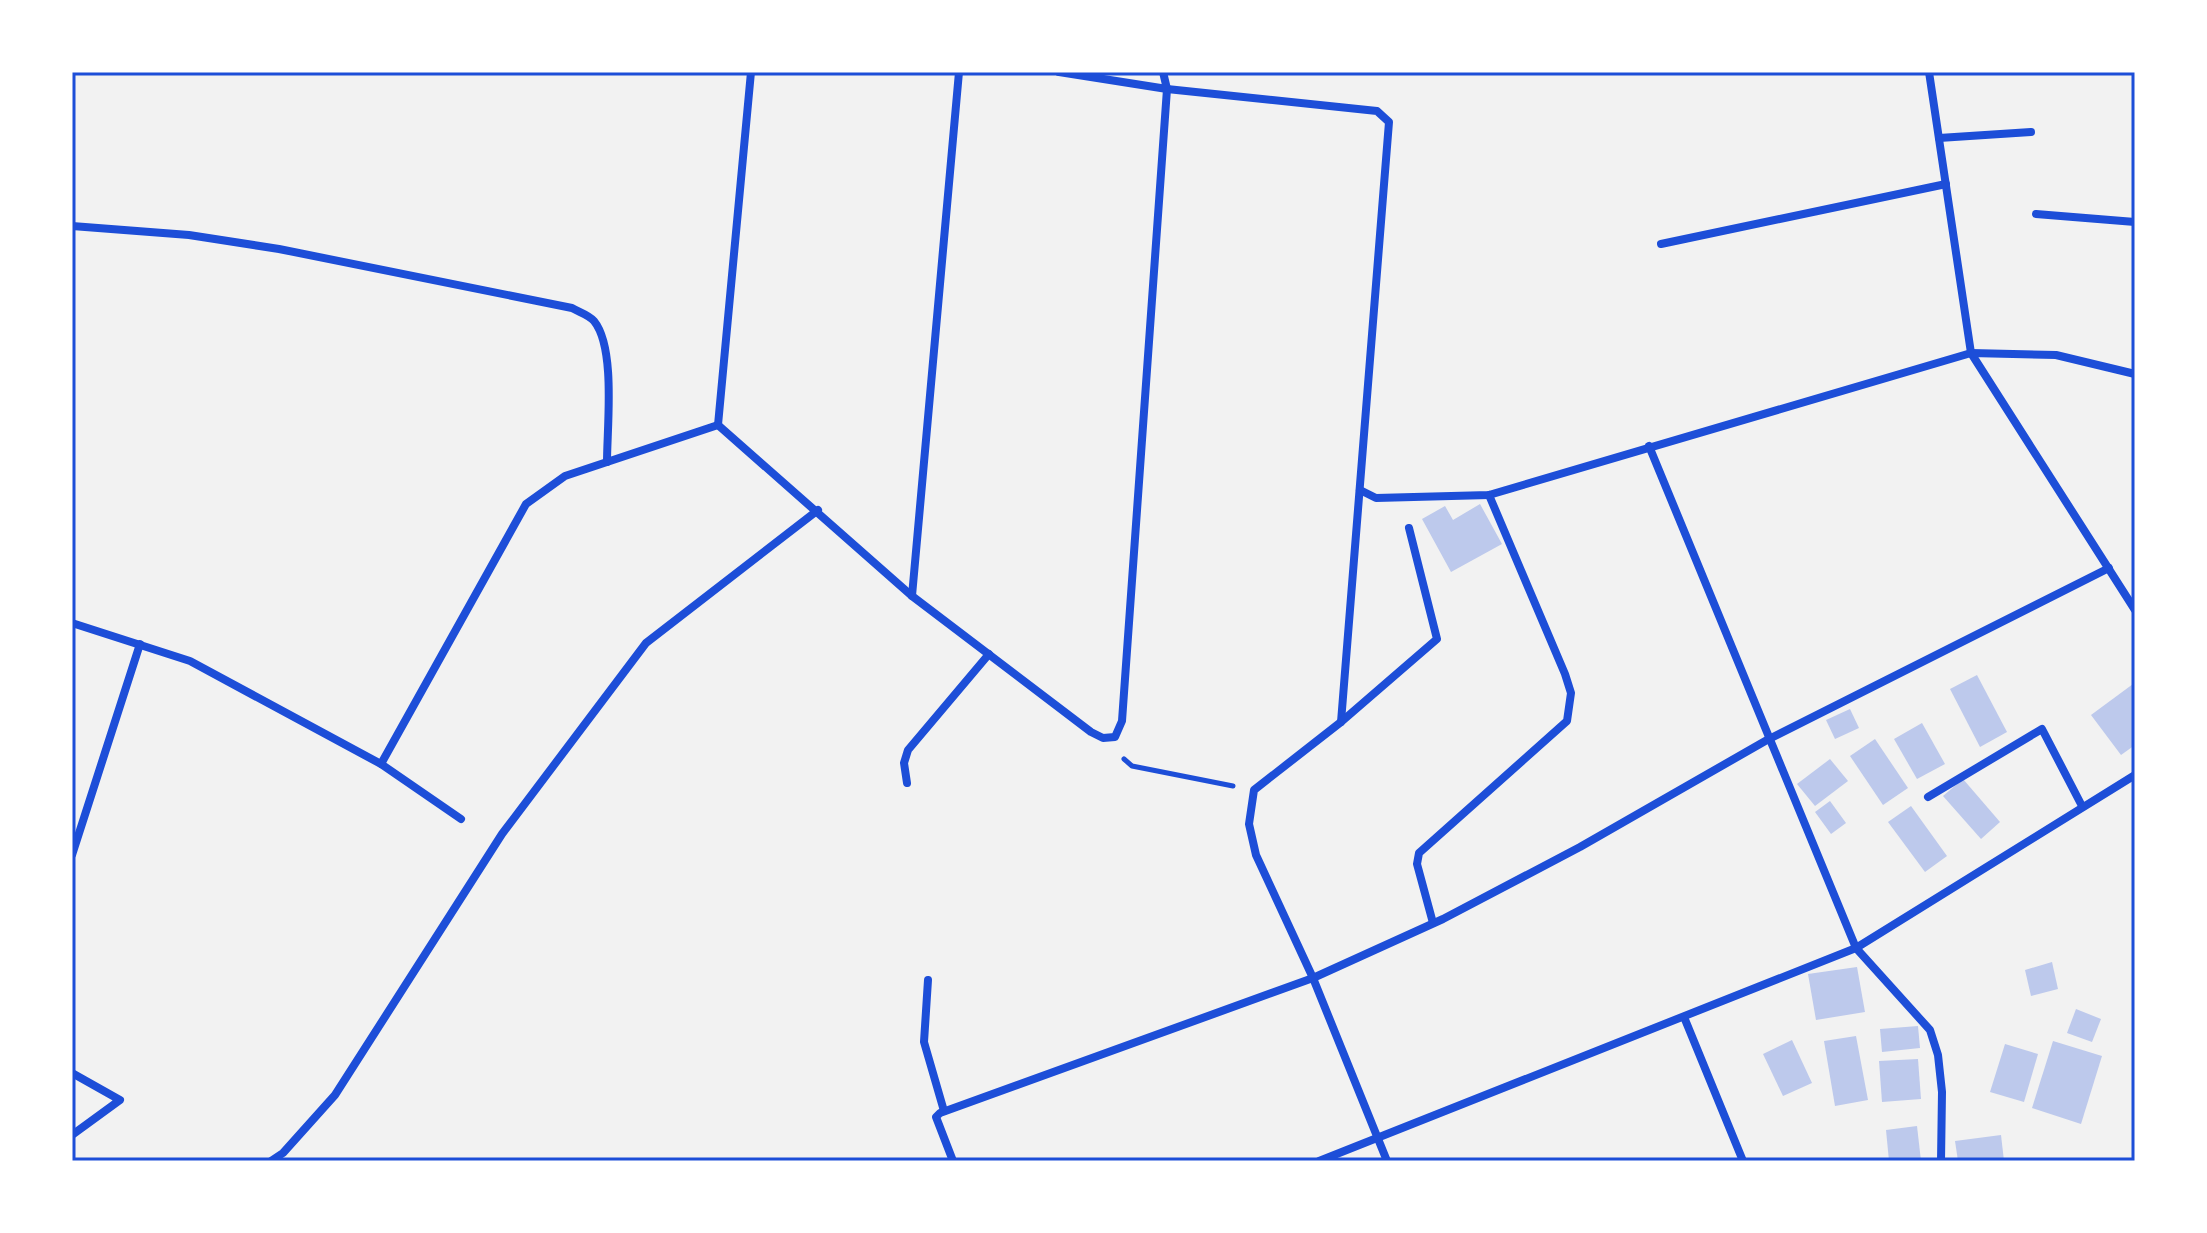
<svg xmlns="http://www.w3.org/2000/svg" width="2207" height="1233" font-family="'Fira Sans Condensed',sans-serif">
<rect width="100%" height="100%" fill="#f2f2f2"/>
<g fill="#bdc9ec">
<polygon points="1480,504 1502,544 1451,572 1422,519 1445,506 1453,520"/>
<polygon points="1977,675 2007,732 1980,747 1950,689"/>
<polygon points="2133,684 2135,745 2121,755 2091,715"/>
<polygon points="1850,709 1859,728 1835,739 1826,720"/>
<polygon points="1922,723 1945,764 1917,779 1894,739"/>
<polygon points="1875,739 1908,788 1883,805 1850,756"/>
<polygon points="1830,759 1848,781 1815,806 1797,784"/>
<polygon points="1963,779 2000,822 1981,839 1943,796"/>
<polygon points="1830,801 1846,823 1831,834 1815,812"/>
<polygon points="1911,806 1947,856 1925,872 1888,822"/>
<polygon points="2052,962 2058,989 2031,996 2025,970"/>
<polygon points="1857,967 1865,1012 1816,1020 1808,974"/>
<polygon points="2076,1009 2101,1019 2092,1042 2067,1033"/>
<polygon points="1918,1026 1920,1048 1882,1052 1880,1029"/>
<polygon points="1856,1036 1868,1100 1835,1106 1824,1041"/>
<polygon points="1792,1040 1812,1083 1783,1096 1763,1054"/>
<polygon points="2053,1041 2102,1056 2081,1124 2032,1108"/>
<polygon points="2005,1044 2038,1054 2024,1102 1990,1092"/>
<polygon points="1918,1059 1921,1099 1882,1102 1879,1061"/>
<polygon points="1917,1126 1921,1161 1889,1161 1886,1130"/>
<polygon points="2001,1135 2004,1161 1958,1161 1955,1141"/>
</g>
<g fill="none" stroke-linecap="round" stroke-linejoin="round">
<polyline stroke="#1d4ed8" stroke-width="5" points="1124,759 1132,766 1233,786"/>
<g stroke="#1d4ed8" stroke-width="8">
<polyline points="1059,72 1167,89 1377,111 1389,122 1341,722"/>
<polyline points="1929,72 1971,353 2135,610"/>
<polyline points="1939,138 2031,132"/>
<polyline points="2036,214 2135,222"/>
<path d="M72 226 189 235 279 249 572 308C579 312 589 315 594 321 616 348 607 427 607 462"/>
<polyline points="1661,244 1946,184"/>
<polyline points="718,425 912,596 1091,732 1103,738 1115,737 1122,721 1167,89 1163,72"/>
<polyline points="718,425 751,72"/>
<polyline points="1649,446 1856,948 1930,1030 1938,1055 1942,1092 1941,1161"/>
<polyline points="1360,490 1376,498 1489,495 1971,353 2056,355 2135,374"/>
<polyline points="912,596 959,72"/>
<polyline points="72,623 190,661 381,764 461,819"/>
<polyline points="381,764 526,504 565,476 718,425"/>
<polyline points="907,783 904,763 908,750 989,654"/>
<polyline points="1928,797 2042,729 2082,806"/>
<polyline points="72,855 140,644"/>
<polyline points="1433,923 1417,864 1419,853 1567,721 1571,693 1565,674 1489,495"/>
<polyline points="928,980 924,1042 944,1111"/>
<polyline points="1684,1017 1743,1161"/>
<polyline points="72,1073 120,1100 72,1135"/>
<polyline points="271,1161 283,1153 335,1095 502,834 646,643 818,510"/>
<polyline points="953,1161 936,1117 940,1113 1313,978 1443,919 1580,847 1767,740 2109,568"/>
<polyline points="1319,1161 1856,948 2135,775"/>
<polyline points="1387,1161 1313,978 1256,855 1249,824 1254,790 1341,722 1437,639 1409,528"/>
</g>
</g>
<rect width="2207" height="1233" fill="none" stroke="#ffffff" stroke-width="148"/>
<rect x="74" y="74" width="2059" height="1085" fill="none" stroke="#1d4ed8" stroke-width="3"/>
</svg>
